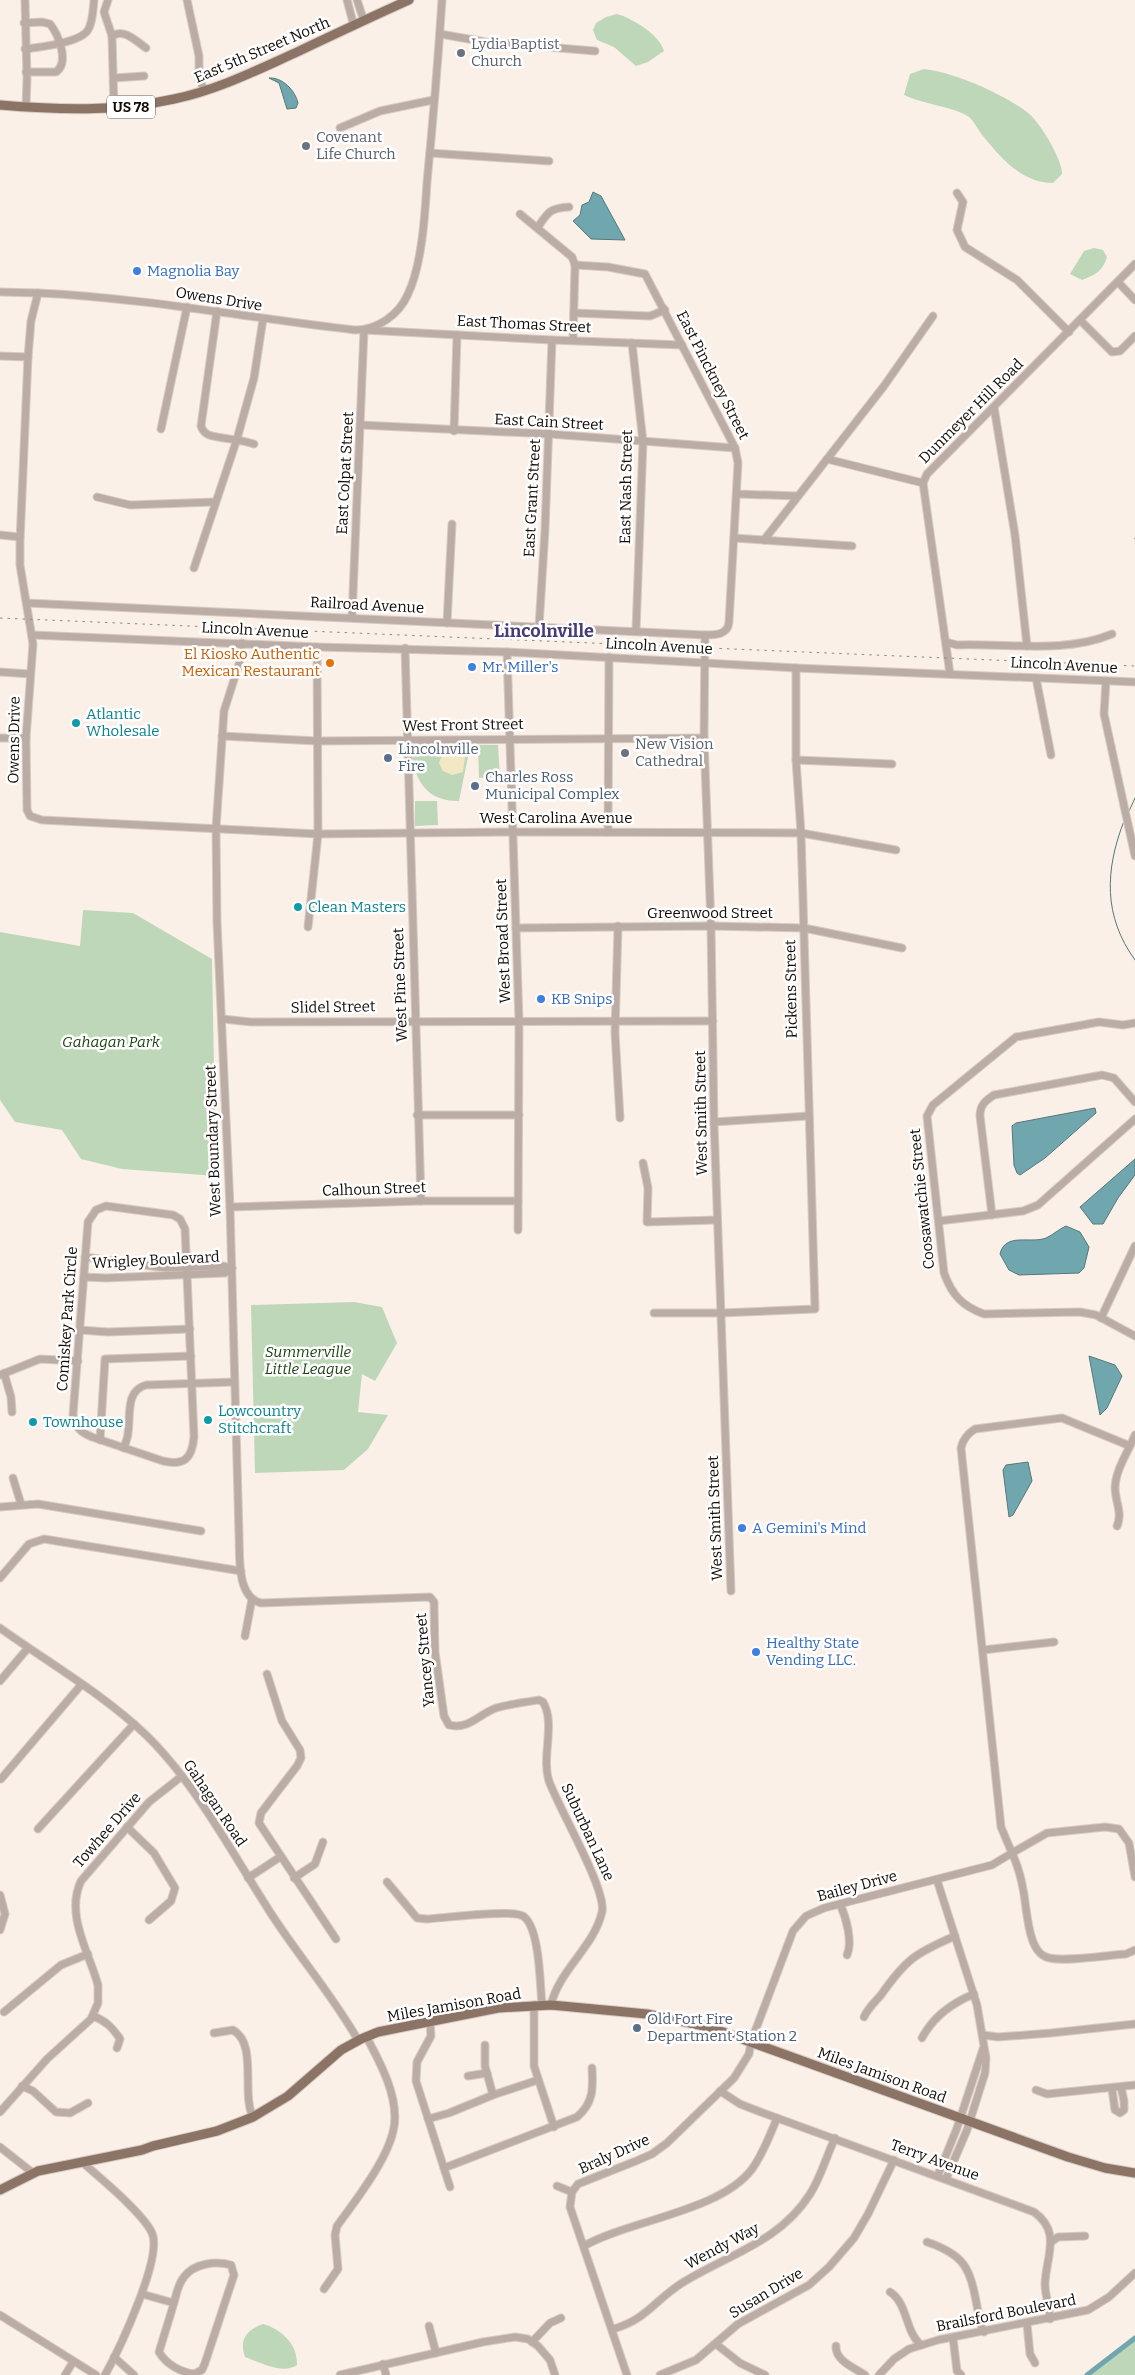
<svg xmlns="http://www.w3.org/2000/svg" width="1135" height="2375" font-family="Bitter,serif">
<rect width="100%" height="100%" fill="#fbf0e7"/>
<g fill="#bfd7b9">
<path d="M617 14C632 18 660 35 664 51L648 62 636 66 614 47 597 40 593 30 596 23 606 17Z"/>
<path d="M924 69C954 72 1003 94 1027 112 1038 119 1063 160 1062 174L1053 183C1022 183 1001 158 983 136 978 130 974 121 969 117 955 107 922 104 904 95L910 74Z"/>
<path d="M1094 248 1103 250 1107 257C1103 271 1095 275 1082 280L1070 274 1084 251Z"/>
<path d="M453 745 465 747 469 752 459 801C425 802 412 777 412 746Z"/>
<polygon points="478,745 498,745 500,777 479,778"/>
<polygon points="415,801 437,801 438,825 415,826"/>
<polygon points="83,910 133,913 212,959 216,1176 122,1169 81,1159 62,1130 15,1122 0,1100 0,932 80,946"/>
<polygon points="354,1302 382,1307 397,1343 375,1381 362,1374 358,1412 388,1415 368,1449 344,1470 255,1473 251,1305"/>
<path d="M263 2324C281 2329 298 2344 297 2365 283 2375 259 2362 245 2357 239 2340 246 2330 263 2324Z"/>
<polygon points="1135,2338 1135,2375 1087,2375"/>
</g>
<polygon fill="#f2e8c3" points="444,750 466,750 463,772 452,775 443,771 439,763"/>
<g fill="#70a7ae" stroke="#54787b">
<path d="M269 78C282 77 295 90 298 103L296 108 287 109 279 83Z"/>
<polygon points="593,192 601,196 625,240 591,239 573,221 580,215 582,205 589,202"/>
<polygon points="1095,1108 1096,1113 1045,1158 1020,1175 1017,1173 1014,1165 1012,1126 1016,1123"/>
<polygon points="1135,1159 1135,1175 1118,1198 1103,1224 1093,1224 1080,1207"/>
<path d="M1066 1226 1080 1232 1089 1247 1084 1268 1079 1273 1019 1275 1009 1270 1000 1254C1005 1232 1031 1244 1046 1238 1053 1235 1059 1229 1066 1226Z"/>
<polygon points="1089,1356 1115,1365 1122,1376 1107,1408 1100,1415"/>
<polygon points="1028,1462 1032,1481 1013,1515 1009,1517 1003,1470 1006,1465"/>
</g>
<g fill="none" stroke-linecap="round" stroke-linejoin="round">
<g stroke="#54787b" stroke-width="1">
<polyline points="1135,538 1135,539"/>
<polyline points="1129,811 1135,798"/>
<path d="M1124 821C1105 870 1103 916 1135 960"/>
</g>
<polyline stroke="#70a7ae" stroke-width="5" points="1087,2375 1135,2338"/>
<g stroke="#d6cbc3" stroke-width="9">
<g id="minor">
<polyline points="25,0 27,78 26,107"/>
<polyline points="108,0 104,12 112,36 114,108"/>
<polyline points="187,0 199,56 199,79 205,91"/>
<polyline points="347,0 354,26"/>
<polyline points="357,0 364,21"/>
<path d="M442 0C438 61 433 121 427 182 425 214 422 265 408 294 399 315 377 330 355 330 249 318 145 298 38 293L31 321 28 357 20 541V565L33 644 26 738 27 810 30 816 42 820 318 834 514 832 801 833 896 850"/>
<path d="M24 23 42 22 50 24C58 34 70 62 56 72H26"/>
<polyline points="440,34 486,42 595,51"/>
<path d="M112 36C124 28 136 41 146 48"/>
<path d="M25 49C40 47 80 43 88 30 93 22 93 10 94 0"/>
<polyline points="114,78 144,76"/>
<polyline points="340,128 380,111 433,100"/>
<polyline points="430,153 549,161"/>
<polyline points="957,193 963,202 957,230 965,247 1017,280 1069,332"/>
<polyline points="520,214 572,257 575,265 573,340"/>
<path d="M538 227C548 212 550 208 569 207"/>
<polyline points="1118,282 1135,300"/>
<polyline points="0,292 38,293"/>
<path d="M217 311 201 426C202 429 204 433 209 435 221 439 240 439 254 444"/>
<polyline points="574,313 650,316 665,310 663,308"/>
<polyline points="1080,320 1112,352 1120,351 1135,336"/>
<polyline points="632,343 643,442 636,631"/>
<polyline points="0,356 28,357"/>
<polyline points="994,407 1015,535 1027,646"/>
<polyline points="361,425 549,434 735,448"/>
<polyline points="161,429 187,307"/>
<polyline points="454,431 457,335"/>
<polyline points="827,459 923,483"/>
<polyline points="737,494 798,496"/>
<polyline points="97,497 130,505 214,502"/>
<polyline points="0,535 20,537"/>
<polyline points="734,538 852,546"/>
<polyline points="764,540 884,386 933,316"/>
<polyline points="194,568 237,439 254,378 263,319"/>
<path d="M27 603 705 635C715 635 728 635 729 622L738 463 735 448 645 274 608 267 575 265"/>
<polyline points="352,618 364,330 552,340 682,345"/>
<polyline points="447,623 452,524"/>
<polyline points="539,627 545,530 552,340"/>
<polyline points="32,635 317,647 507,652 796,668 1135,682"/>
<polyline points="705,635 704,738 711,926 714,1122 731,1591"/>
<path d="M946 642 957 645C1009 643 1064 654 1112 634"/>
<path d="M242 643 239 664 224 711 216 828 217 922 230 1207 239 1535C240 1555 236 1597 261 1603L430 1597 434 1602 435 1652 444 1716 449 1725C469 1730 479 1714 496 1708 510 1704 525 1702 539 1700L543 1702C556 1723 541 1757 549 1781 558 1807 607 1890 602 1912 594 1947 559 1970 551 2005"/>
<polyline points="405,648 421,1201"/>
<polyline points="507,652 519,1021 518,1230"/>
<polyline points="0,672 30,674"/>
<polyline points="950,674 923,483 927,474 1135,264"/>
<polyline points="1036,678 1051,755"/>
<polyline points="1106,681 1104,714 1135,856"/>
<polyline points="222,736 317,741 704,738"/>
<polyline points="0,738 26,738"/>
<polyline points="796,760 892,764"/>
<polyline points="608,832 609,657"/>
<polyline points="618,926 615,1033 620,1118"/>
<polyline points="308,927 318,834 317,647"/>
<polyline points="516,928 711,926 804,928 902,948"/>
<polyline points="223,1019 251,1022 713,1021"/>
<path d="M1135 1023 1123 1025 1099 1022 1016 1037 933 1105 927 1116 944 1273C952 1295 962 1306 984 1314L1080 1312 1096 1315 1135 1336"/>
<polyline points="417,1115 519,1115"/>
<polyline points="714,1122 808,1116"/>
<polyline points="643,1163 648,1188 647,1222 717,1220"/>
<path d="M106 1206 173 1215 180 1219 185 1229 194 1437C192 1458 185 1466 163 1461L92 1437C80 1432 76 1428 73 1415L88 1222 96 1210Z"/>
<polyline points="230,1207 421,1201 518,1201"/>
<path d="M992 1215 980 1116C980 1105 985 1101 994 1095L1102 1075 1114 1078 1135 1102"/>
<polyline points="939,1221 1023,1211 1038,1205 1135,1119"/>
<polyline points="85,1257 166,1268 223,1266 232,1268"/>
<polyline points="84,1277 106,1278 225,1273 232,1268"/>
<polyline points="654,1313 721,1313 815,1309 801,833 796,760 796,668"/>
<polyline points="1101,1318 1135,1246"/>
<polyline points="80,1330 108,1332 190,1329"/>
<polyline points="4,1373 11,1397 12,1412"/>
<polyline points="0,1375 40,1359 78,1361"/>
<polyline points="100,1440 105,1359 191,1356"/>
<path d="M124 1448C125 1443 128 1438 128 1433 131 1415 125 1391 146 1385L234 1382"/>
<polyline points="13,1478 21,1504"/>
<polyline points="0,1507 38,1504 201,1531"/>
<path d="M1117 1526C1123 1513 1115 1502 1115 1487 1116 1469 1128 1452 1135 1435"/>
<polyline points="0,1578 29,1544 44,1539 241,1571"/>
<path d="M0 1628C49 1663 103 1694 146 1735 195 1782 235 1858 272 1915 300 1958 333 1996 358 2040"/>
<polyline points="245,1636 252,1599"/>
<polyline points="983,1650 1054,1642"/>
<polyline points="267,1674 282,1721 300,1750 301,1758 297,1766 261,1813 259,1823 336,1939"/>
<polyline points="0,1681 28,1648"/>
<polyline points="1,1779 81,1685"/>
<polyline points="127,1827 154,1853 175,1888 171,1901 149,1920"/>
<polyline points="38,1829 134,1724"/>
<path d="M1135 1877 1129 1843 1119 1829 1105 1827 1047 1833 1012 1853C1020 1870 1024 1890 1026 1909 1028 1921 1029 1935 1035 1946 1037 1950 1041 1955 1046 1957 1060 1963 1109 1955 1126 1954L1135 1950"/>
<polyline points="248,1878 280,1857"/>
<polyline points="294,1878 315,1864 323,1842"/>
<polyline points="937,1880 977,2005 986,2058 985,2073 967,2130 946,2179"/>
<path d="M387 1882 417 1918 427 1919C444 1918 511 1909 523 1916 540 1927 540 1985 542 2005"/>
<polyline points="0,1895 5,1914 0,1930"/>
<path d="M840 1904C846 1917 853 1942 847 1955"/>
<polyline points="534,2005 534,2066 554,2127"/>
<polyline points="4,2012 61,1965 88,1954"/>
<path d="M93 2016C106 2021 113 2028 120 2039L117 2048"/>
<path d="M864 2017C868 2008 875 2002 881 1995 906 1959 916 1953 955 1936"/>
<polyline points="430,2021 431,2036 417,2062 416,2081 450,2187"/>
<path d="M214 2033 233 2030C258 2044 241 2094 253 2117"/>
<polyline points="983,2035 998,2037 1051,2033 1135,2024"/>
<path d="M922 2038C933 2017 952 2003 974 1994"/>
<polyline points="485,2045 485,2066 493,2095"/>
<polyline points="468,2076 487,2073"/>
<polyline points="22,2086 33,2091 56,2112 70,2113 88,2103"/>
<polyline points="1112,2089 1115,2110 1120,2113 1124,2110 1124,2101 1121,2087"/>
<polyline points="1036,2090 1047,2094 1135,2085"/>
<path d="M720 2091 740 2104 758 2111 1034 2212C1062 2232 1046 2256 1045 2284 1045 2296 1050 2307 1050 2319"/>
<path d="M0 2112 47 2059 91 2019 98 2003V1985C89 1952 65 1915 81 1881L149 1802 182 1776"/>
<polyline points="428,2119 449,2113 493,2095 538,2080"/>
<polyline points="0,2147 33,2173"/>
<path d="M82 2162C100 2178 143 2213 152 2233 163 2257 119 2350 105 2375"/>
<path d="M444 2168 577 2117C594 2103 593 2087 592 2068"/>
<polyline points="938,2175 957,2128 983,2049"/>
<polyline points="557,2186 572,2192"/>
<path d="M927 2242C965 2255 970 2268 977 2306 979 2315 979 2324 984 2332"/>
<polyline points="1051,2242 1058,2237 1085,2236"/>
<path d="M584 2246C630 2220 721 2211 752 2169 763 2154 770 2135 777 2118"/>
<path d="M324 2289 338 2269 335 2235 337 2226C356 2200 389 2158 394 2127 399 2097 380 2062 366 2036"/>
<path d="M890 2292C908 2303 905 2332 921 2345"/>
<path d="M142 2294 174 2303C176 2295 178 2284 184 2277 194 2263 216 2261 231 2265L234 2275 205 2363 202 2370 194 2374C180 2372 166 2364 159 2352L174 2303"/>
<polyline points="0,2315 96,2375"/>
<polyline points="1027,2324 1030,2354 1035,2363"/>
<polyline points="429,2326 436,2353"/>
<path d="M613 2329C646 2320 655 2300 682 2283 727 2255 780 2242 810 2194 821 2177 826 2157 835 2138"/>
<polyline points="953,2338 957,2371 961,2375"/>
<polyline points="532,2342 550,2323 561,2318"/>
<polyline points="716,2344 740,2363 765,2375"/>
<path d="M836 2346C835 2361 855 2368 865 2375"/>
<polyline points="114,2357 134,2375"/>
<polyline points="383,2364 386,2375"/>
<polyline points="65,2375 73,2362"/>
<polyline points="340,2375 483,2342 515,2337 528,2339 538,2346 550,2360 555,2375"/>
<path d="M627 2375 570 2207 572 2192 578 2184 636 2161 652 2154 667 2143 734 2078 749 2054 751 2042 793 1931 806 1916 824 1908 992 1865 1012 1853 1001 1827 961 1448C963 1439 967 1434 975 1429L1062 1418 1130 1446"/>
<polyline points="660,2375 696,2360 738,2324 809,2285 829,2267 854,2238 868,2214 894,2160"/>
<polyline points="879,2375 894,2359 909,2349 938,2340 1088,2310 1109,2297 1135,2273"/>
</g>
</g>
<g stroke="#d6cbc3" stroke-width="11">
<g id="major">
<path d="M0 105C59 110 116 112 174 99 217 90 255 71 295 53 333 35 371 17 409 0"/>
<polyline points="0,2190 38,2171 142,2150 153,2146 217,2131 253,2117 288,2096 341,2050 361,2039 378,2032 498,2008 551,2005 647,2014 709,2027 1068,2157 1105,2168 1135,2173"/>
</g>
</g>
<use href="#minor" stroke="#bbada5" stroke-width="7"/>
<use href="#major" stroke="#8b7366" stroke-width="9"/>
<polyline stroke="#918880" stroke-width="1" stroke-dasharray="2.5 5" stroke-linecap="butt" points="0,618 1135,666"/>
</g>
<g fill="#6b7280" stroke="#fff" stroke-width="2">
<circle cx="461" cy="53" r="5"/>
<circle cx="306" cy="146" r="5"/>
<circle cx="625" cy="753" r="5"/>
</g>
<g fill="#3f7fe0" stroke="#fff" stroke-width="2">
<circle cx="137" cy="271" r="5"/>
<circle cx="472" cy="667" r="5"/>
<circle cx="541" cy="999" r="5"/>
<circle cx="742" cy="1528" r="5"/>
<circle cx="756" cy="1652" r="5"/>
</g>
<circle fill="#e8710a" stroke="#fff" stroke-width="2" cx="330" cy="663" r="5"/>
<g fill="#0f9aa8" stroke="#fff" stroke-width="2">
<circle cx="76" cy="723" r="5"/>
<circle cx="298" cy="907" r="5"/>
<circle cx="208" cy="1420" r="5"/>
<circle cx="33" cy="1422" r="5"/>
</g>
<g fill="#5c6f8a" stroke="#fff" stroke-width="2">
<circle cx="388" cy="758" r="5"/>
<circle cx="475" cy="786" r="5"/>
<circle cx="637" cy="2028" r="5"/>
</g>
<g text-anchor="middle" stroke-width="5" stroke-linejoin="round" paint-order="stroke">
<rect fill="#fff" stroke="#59544f" stroke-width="1" x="107" y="95.5" width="48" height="23" rx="4"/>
<g font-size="14" font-weight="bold" fill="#120a04">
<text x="131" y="112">US 78</text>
</g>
<g font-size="15" fill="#5b616d" stroke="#fff" text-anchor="start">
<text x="471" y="49">Lydia Baptist<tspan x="471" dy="17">Church</tspan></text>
<text x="316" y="142">Covenant<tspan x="316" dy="17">Life Church</tspan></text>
<text x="635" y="749">New Vision<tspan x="635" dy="17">Cathedral</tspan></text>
</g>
<g font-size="15" fill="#120a04" stroke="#fff">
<text transform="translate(262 50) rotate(-23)" y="5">East 5th Street North</text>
<text transform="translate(219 299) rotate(9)" y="5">Owens Drive</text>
<text transform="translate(524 324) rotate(3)" y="5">East Thomas Street</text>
<text transform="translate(713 375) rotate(63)" y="5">East Pinckney Street</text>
<text transform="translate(971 411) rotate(-45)" y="5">Dunmeyer Hill Road</text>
<text transform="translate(549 422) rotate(3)" y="5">East Cain Street</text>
<text transform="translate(345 473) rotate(-87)" y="5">East Colpat Street</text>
<text transform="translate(626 487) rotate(-89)" y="5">East Nash Street</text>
<text transform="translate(532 498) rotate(-87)" y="5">East Grant Street</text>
<text transform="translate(367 605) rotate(3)" y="5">Railroad Avenue</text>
<text transform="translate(255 630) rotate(3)" y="5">Lincoln Avenue</text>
<text transform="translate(659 646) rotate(3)" y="5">Lincoln Avenue</text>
<text transform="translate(1064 665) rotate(3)" y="5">Lincoln Avenue</text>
<text transform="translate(463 725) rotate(-1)" y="5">West Front Street</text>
<text transform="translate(14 740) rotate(-89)" y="5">Owens Drive</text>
<text x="556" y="823">West Carolina Avenue</text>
<text x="710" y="918">Greenwood Street</text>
<text transform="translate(503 941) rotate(-92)" y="5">West Broad Street</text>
<text transform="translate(400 985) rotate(-92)" y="5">West Pine Street</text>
<text transform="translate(791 989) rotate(-91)" y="5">Pickens Street</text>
<text transform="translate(333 1007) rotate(-1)" y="5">Slidel Street</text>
<text transform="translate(701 1113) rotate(-91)" y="5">West Smith Street</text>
<text transform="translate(213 1141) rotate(-92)" y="5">West Boundary Street</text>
<text transform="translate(374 1189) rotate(-2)" y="5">Calhoun Street</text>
<text transform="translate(922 1199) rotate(-96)" y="5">Coosawatchie Street</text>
<text transform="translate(156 1260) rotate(-3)" y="5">Wrigley Boulevard</text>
<text transform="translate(67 1319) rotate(-86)" y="5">Comiskey Park Circle</text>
<text transform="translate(715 1518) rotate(-92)" y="5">West Smith Street</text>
<text transform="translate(425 1660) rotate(-95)" y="5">Yancey Street</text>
<text transform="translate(215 1803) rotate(56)" y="5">Gahagan Road</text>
<text transform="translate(107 1830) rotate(-49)" y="5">Towhee Drive</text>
<text transform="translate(588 1832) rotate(65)" y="5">Suburban Lane</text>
<text transform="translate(857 1886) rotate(-15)" y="5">Bailey Drive</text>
<text transform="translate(454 2005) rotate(-10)" y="5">Miles Jamison Road</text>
<text transform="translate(882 2075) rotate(20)" y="5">Miles Jamison Road</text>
<text transform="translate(614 2154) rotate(-24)" y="5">Braly Drive</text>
<text transform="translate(935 2160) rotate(20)" y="5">Terry Avenue</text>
<text transform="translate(722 2246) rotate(-28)" y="5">Wendy Way</text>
<text transform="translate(766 2293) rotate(-31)" y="5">Susan Drive</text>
<text transform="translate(1006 2313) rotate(-11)" y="5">Brailsford Boulevard</text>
</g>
<g font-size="15" fill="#366cbe" stroke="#fff" text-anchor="start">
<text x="147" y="276">Magnolia Bay</text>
<text x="482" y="672">Mr. Miller's</text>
<text x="551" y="1004">KB Snips</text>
<text x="752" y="1533">A Gemini's Mind</text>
<text x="766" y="1648">Healthy State<tspan x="766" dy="17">Vending LLC.</tspan></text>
</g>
<g font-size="15" fill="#c56008" stroke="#fff" text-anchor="end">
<text x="320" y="659">El Kiosko Authentic<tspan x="320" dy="17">Mexican Restaurant</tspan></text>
</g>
<g font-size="15" fill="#0d838f" stroke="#fff" text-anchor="start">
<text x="86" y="719">Atlantic<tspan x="86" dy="17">Wholesale</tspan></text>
<text x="308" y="912">Clean Masters</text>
<text x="218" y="1416">Lowcountry<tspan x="218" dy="17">Stitchcraft</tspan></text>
<text x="43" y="1427">Townhouse</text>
</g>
<g font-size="15" fill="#4e5e75" stroke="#fff" text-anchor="start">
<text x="398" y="754">Lincolnville<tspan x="398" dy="17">Fire</tspan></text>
<text x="485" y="782">Charles Ross<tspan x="485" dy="17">Municipal Complex</tspan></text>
<text x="647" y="2024">Old Fort Fire<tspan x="647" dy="17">Department Station 2</tspan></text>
</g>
<g font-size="15" font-style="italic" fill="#193f0d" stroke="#fff">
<text x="111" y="1047">Gahagan Park</text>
<text x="308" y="1357">Summerville<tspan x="308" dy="17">Little League</tspan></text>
</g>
<g font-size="18" font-weight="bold" fill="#473b78" stroke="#fff">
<text x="544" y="637">Lincolnville</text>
</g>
</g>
</svg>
